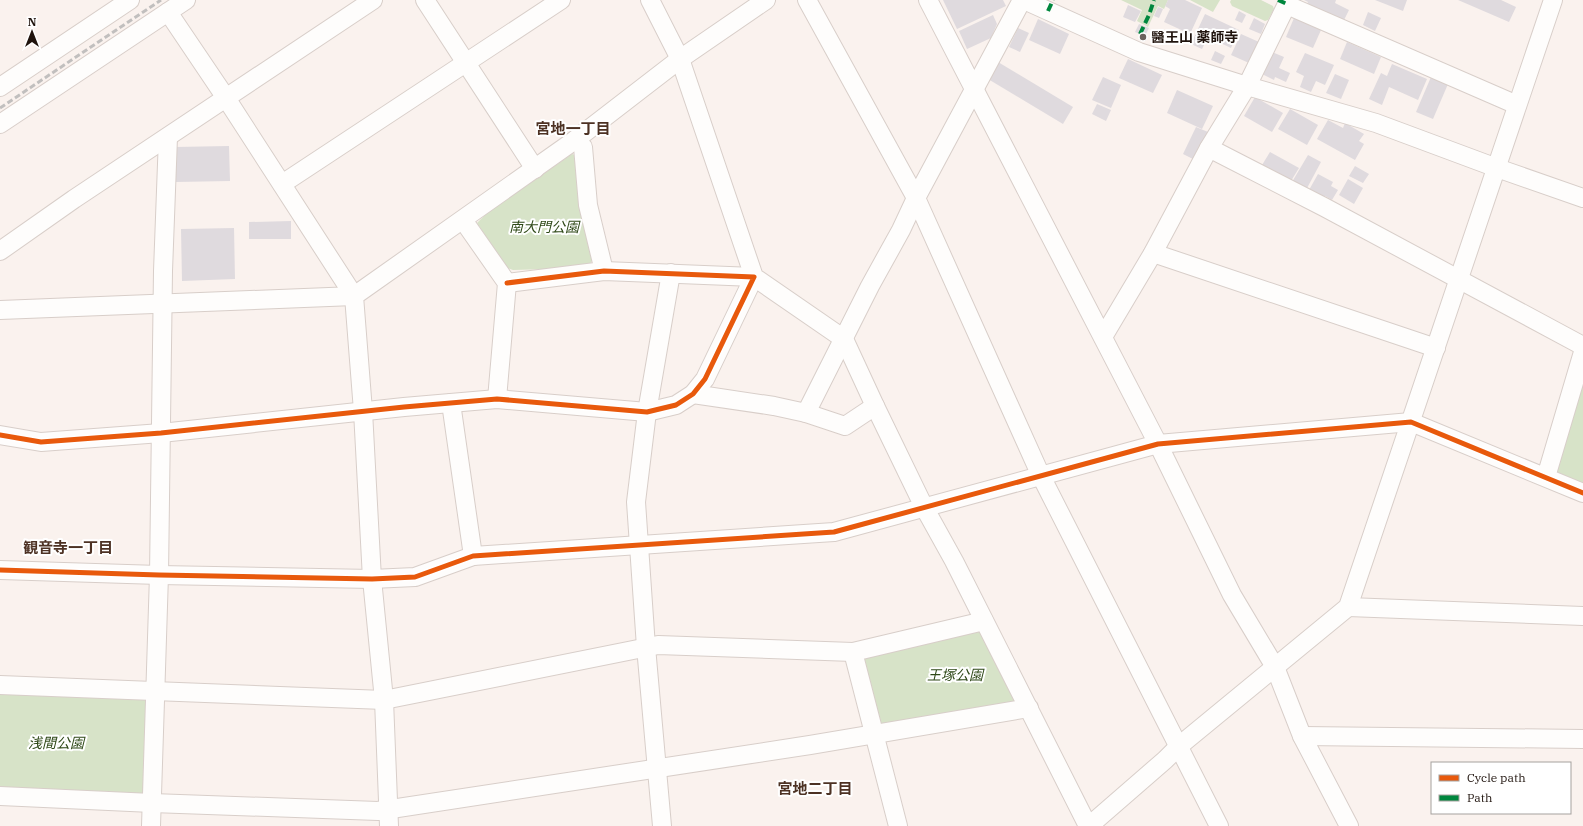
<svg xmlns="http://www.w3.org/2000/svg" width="1583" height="826" font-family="'IBM Plex Serif','Noto Sans JP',serif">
<rect width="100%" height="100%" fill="#faf2ee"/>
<g fill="#d7e3c8">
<polygon points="1121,0 1168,0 1164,9 1158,6 1148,27 1137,21 1142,10"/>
<polygon points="1190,0 1220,0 1213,12"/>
<polygon points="1231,0 1261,0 1273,6 1274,9 1268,20 1265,21 1232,6 1230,2"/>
<polygon points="572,154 578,156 592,254 592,261 586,268 513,270 507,268 477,223 488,212"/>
<polygon points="1583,381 1583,484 1555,471"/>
<polygon points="983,626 1021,705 877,730 859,655"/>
<polygon points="0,689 151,696 148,798 0,792"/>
</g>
<g fill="#dfdade">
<polygon points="943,0 1003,0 1006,6 957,29"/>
<polygon points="1168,0 1185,0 1202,8 1190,34 1164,22 1170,9 1165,6"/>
<polygon points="1304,0 1336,0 1335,3 1349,10 1344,20 1307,4 1308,2"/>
<polygon points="1375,0 1407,0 1403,11"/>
<polygon points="1458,0 1501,0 1516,7 1509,22"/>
<polygon points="1128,5 1141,11 1135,22 1123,17"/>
<polygon points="1158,7 1163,9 1159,18 1154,16"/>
<polygon points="1239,11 1246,15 1242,23 1235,20"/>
<polygon points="1368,12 1381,18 1375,31 1363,25"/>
<polygon points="1205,14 1239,30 1231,48 1202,34 1200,38 1206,41 1202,49 1191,44"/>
<polygon points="993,15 997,24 991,38 967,49 959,31"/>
<polygon points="1254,18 1265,24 1261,34 1249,29"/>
<polygon points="1294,18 1321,30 1313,48 1286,37"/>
<polygon points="1038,19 1069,34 1060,54 1029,40"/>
<polygon points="1139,24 1149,28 1145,36 1135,32"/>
<polygon points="1018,28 1029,33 1020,52 1009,47"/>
<polygon points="1241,34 1259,42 1249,63 1231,55"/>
<polygon points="1347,42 1381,57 1374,74 1340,59"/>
<polygon points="1215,51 1225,56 1221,64 1211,60"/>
<polygon points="1272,52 1284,57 1279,68 1290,73 1286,82 1275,77 1274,80 1262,74"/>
<polygon points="1305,53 1334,65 1325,85 1316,81 1311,92 1300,87 1304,76 1296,72"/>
<polygon points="1128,59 1162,75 1153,93 1119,78"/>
<polygon points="998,62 1073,107 1063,124 988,79"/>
<polygon points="1392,64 1427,79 1418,100 1389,87 1382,105 1369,99 1381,73 1387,76"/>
<polygon points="1335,74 1349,80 1341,99 1326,93"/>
<polygon points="1103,77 1121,85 1111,108 1092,100"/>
<polygon points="1431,77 1448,84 1433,119 1416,112"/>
<polygon points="1177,90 1213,106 1202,129 1167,113"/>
<polygon points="1255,97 1283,113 1272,132 1244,116"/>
<polygon points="1097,104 1111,110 1106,121 1092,114"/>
<polygon points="1290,109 1318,125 1307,145 1278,129"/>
<polygon points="1328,120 1343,128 1345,123 1364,134 1359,141 1364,144 1355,160 1317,139"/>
<polygon points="1196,127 1208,132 1195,160 1183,154"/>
<polygon points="229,146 230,181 176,182 175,147"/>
<polygon points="1270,152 1299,168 1291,181 1262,165"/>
<polygon points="1308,155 1321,162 1306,190 1292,182"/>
<polygon points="1355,166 1369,174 1363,183 1349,176"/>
<polygon points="1318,174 1333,182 1331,186 1338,190 1332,200 1325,196 1323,198 1309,190"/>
<polygon points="1348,179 1363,188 1354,204 1339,195"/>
<polygon points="291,221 291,239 249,239 249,222"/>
<polygon points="234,228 235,279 182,281 181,229"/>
</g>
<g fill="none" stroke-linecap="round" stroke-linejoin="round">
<g stroke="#d8cec9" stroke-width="20">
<g id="minor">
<polyline points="425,0 535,169"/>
<polyline points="650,0 680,59 754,277 844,339 875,406 924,507 954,561 1088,826"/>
<polyline points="807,0 916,198 1041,476 1219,826"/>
<polyline points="928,0 1158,444 1232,595 1275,667 1302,736 1349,826"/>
<polyline points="1024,0 1139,52 1247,86 1376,123 1497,168 1583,198"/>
<polyline points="1287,5 1517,105"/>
<polyline points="0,87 130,0"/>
<polyline points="0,124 186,0"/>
<polyline points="575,140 583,147 588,205 604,271"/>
<polyline points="1209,148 1324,207 1583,346"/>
<polyline points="282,184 561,0"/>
<polyline points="463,220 507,283 497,399"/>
<polyline points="0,251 74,199 373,0"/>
<polyline points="1153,253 1436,348"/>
<polyline points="0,310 354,296 226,98 168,12"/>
<polyline points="1103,337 1153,253 1209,148 1247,86 1289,0"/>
<polyline points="693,394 774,406 806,413 845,426 875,406"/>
<polyline points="451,403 473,556"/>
<polyline points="806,413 870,286 901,230 916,198 1022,0"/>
<polyline points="0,435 41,442 161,433 404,407 497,399 647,412 676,405 693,394 705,379 754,277 604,271 507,283"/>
<polyline points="1546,477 1583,352"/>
<polyline points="0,570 159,575 372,579 415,577 473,556 834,532 1158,444 1411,422 1583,493"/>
<polyline points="1348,607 1583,616"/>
<polyline points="853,652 898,826"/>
<polyline points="0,685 384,700 658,645 853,652 984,621"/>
<polyline points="1302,736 1583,739"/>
<polyline points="0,796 152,803 378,811 810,745 1029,708"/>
<polyline points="151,826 159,575 163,271 168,137"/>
<polyline points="389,826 384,700 372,579 363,411 354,296 575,140 680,59 766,0"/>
<polyline points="662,826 646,647 636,502 647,412 671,273"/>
<polyline points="1089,826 1165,760 1179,746 1348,607 1553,0"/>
</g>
</g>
<use href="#minor" stroke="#fefdfc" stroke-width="18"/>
<polyline stroke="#c1bfbe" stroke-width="3" stroke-dasharray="6 3" stroke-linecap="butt" points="0,108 161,0"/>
<g stroke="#00873e" stroke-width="4" stroke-dasharray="8 4" stroke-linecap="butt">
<polyline points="1278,0 1287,4"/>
<polyline points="1048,11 1053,0"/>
<polyline points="1140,34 1149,15 1154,0"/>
</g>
<g stroke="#fff" stroke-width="8">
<g id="cycleway">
<polyline points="0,435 41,442 161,433 404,407 497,399 647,412 676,405 693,394 705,379 754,277 604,271 507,283"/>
<polyline points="0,570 159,575 372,579 415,577 473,556 834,532 1158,444 1411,422 1583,493"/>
</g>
</g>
<use href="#cycleway" stroke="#e8590c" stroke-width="5"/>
</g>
<circle fill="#6c615c" stroke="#fff" stroke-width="1.5" cx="1143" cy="37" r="4"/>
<g text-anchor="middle" stroke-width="4" stroke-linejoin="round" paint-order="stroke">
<g font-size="14" font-weight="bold" fill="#1f130d" stroke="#fff" text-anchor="start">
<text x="1151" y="42">醫王山 薬師寺</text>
</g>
<g font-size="14" font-style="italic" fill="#2e4817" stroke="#fff">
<text x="544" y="232">南大門公園</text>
<text x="955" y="680">王塚公園</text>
<text x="56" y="748">浅間公園</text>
</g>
<g font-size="15" font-weight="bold" fill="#4d3224" stroke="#fff">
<text x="573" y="134">宮地一丁目</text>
<text x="68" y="553">観音寺一丁目</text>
<text x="815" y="794">宮地二丁目</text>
</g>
</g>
<rect x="1431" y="762" width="140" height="52" fill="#ffffff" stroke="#a5a19e"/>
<rect x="1439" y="775" width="20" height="6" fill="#e8590c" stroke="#a5a19e"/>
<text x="1467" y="782" font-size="12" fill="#1f130d">Cycle path</text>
<rect x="1439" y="795" width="20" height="6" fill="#00873e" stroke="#a5a19e"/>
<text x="1467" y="802" font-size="12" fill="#1f130d">Path</text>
<g transform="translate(32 32)" stroke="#ffffff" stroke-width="3" paint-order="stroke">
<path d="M0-3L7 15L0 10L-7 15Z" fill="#1f130d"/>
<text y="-6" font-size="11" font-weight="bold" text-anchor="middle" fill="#1f130d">N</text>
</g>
</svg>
